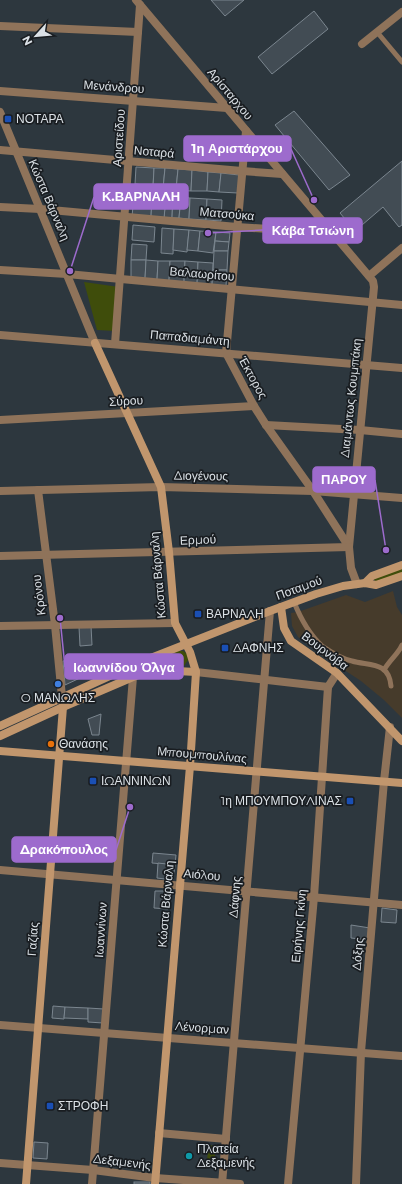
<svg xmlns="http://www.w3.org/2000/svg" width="402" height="1184" font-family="Montserrat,sans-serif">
<rect width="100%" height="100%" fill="#2d373e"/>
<polygon fill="#463b2b" points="393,591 397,607 402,615 402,718 384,700 361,681 323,656 298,637 292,626 291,613 298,612 346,595 365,602"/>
<g fill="#3f4d0b">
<polygon points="84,282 119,287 115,331 97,330"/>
<polygon points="402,568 402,574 376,583 374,579"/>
<polygon points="178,651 183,651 187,654 188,660 184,666 156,664 157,660"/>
<polygon points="208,1145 216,1146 214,1165 207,1164"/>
</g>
<g fill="#424c54" stroke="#7b868f">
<polygon points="211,0 244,0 225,16"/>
<polygon points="314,11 328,29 272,74 258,57"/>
<polygon points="294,111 350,175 329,190 275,125"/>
<polygon points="402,161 402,225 399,227 383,207 355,231 340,213"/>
<polygon points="136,167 154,168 153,186 135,184"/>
<polygon points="154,168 165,168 163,188 153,188"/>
<polygon points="165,168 178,169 176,189 163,189"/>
<polygon points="178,169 192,170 191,191 176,190"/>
<polygon points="192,170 208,172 207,191 191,191"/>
<polygon points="208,172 221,173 219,192 207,191"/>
<polygon points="221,173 239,175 238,193 219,192"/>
<polygon points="135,184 153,186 152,199 134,197"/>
<polygon points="166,194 173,194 172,218 164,218"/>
<polygon points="173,194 181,195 179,218 172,218"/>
<polygon points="134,197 152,199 151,217 132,216"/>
<polygon points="152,197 166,198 164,218 151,217"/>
<polygon points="181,197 190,198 189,219 179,218"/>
<polygon points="190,198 207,199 206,220 189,219"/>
<polygon points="207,199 222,200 221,221 206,220"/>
<polygon points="133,225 155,227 154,242 132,240"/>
<polygon points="162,228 174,229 173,254 161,253"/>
<polygon points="174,229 189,230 187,252 173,250"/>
<polygon points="189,230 200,231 198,251 187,250"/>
<polygon points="200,231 216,232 213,253 198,251"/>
<polygon points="216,232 230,233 229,242 215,241"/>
<polygon points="215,241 229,242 228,251 214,251"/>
<polygon points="132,244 147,245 146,260 131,260"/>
<polygon points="214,251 228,251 227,270 213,270"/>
<polygon points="131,260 146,260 145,279 131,278"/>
<polygon points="146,260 158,261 157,280 145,279"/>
<polygon points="158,261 170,261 169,281 157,280"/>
<polygon points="170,261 185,261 184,282 169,281"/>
<polygon points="185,261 198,262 197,285 184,282"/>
<polygon points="198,262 213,263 212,285 197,285"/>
<polygon points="213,270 227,270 226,286 212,285"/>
<polygon points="91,626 92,645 80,646 79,627"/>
<polygon points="87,657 95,671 65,685 63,661"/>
<polygon points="101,714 99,735 92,735 88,719"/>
<polygon points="153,853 176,855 175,865 152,863"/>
<polygon points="158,863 175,865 173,880 157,878"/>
<polygon points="155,891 169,891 168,909 154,908"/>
<polygon points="382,908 397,910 396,923 381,922"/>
<polygon points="351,925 370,928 369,940 351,938"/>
<polygon points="53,1006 65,1007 64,1019 52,1018"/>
<polygon points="65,1007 88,1008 88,1019 64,1018"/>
<polygon points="88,1008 104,1009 103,1023 88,1022"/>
<polygon points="34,1142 48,1143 47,1159 33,1158"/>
<rect x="134" y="1182" width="16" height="2"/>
</g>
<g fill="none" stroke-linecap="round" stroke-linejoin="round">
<g stroke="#8f735a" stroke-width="5">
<polyline points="377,32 402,62"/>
<path d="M294 602C300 617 310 635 322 646 331 652 342 659 352 661 369 666 389 661 391 686"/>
<path d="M384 670C389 661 398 654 402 645"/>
</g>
<g stroke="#8f735a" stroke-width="8">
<polyline points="136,0 373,281 374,287 349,547"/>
<polyline points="0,26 138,32"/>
<polyline points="362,44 402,12"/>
<polyline points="0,91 227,108"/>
<polyline points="0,112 95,343"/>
<polyline points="246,131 226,353 254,406 266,425 313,491 349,547 351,568 357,584"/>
<polyline points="0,150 242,171 282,174"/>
<polyline points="0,207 40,209 237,227 332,233"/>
<polyline points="0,270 67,274 402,305"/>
<polyline points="369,276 402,248"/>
<polyline points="0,335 402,368"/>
<polyline points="115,344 140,5"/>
<polyline points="0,420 254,406"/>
<polyline points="266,425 360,430 402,434"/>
<polyline points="38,490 55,625 63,707"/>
<polyline points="0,491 161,487 313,491 402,498"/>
<polyline points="0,556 349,547"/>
<polyline points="0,626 175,623"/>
<polyline points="196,672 328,687"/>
<polyline points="0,870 402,905"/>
<polyline points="0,1025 402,1056"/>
<polyline points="159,1133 226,1139"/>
<polyline points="0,1163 93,1170 155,1178 240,1184"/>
<polyline points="92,1184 133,677"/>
<polyline points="222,1184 270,611"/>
<polyline points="288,1184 314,897 328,687 337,673"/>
<polyline points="356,1184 361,1052 384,781 390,727"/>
</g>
<g stroke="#c1966d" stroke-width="8">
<polyline points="95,343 161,487 169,552 175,623 190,652 196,672 190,766 155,1184"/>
<polyline points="365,583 372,576 402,565"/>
<polyline points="281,607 284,628 291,641 337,673 402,741"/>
<polyline points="0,726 138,663 270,611 316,594 343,586 365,583 376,585 402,576"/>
<polyline points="0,736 63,707 133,677 149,671 157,670 196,672"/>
<polyline points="0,751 402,783"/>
<polyline points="26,1184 63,707"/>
</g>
</g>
<g fill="#1a4fb4" stroke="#191d21" stroke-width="1.5">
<rect x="4" y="115" width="8" height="8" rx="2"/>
<rect x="194" y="610" width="8" height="8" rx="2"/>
<rect x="221" y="644" width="8" height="8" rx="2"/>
<rect x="89" y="777" width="8" height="8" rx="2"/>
<rect x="346" y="797" width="8" height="8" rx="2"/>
<rect x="46" y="1102" width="8" height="8" rx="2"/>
</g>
<circle fill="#3f7fe0" stroke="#191d21" stroke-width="1.5" cx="58" cy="684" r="4"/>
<circle fill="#e8710a" stroke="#191d21" stroke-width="1.5" cx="51" cy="744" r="4"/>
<circle fill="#0f9aa8" stroke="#191d21" stroke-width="1.5" cx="189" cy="1156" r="4"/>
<g text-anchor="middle" stroke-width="3.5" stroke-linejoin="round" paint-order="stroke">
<g font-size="12" fill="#dbe1e6" stroke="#191d21">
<text transform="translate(114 87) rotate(4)" y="4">Μενάνδρου</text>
<text transform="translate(230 94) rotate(50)" y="4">Αρίσταρχου</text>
<text transform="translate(119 138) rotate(-86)" y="4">Αριστείδου</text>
<text transform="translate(154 152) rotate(5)" y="4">Νοταρά</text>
<text transform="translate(49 200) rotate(67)" y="4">Κώστα Βάρναλη</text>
<text transform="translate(227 214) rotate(5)" y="4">Ματσούκα</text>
<text transform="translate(202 274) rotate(5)" y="4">Βαλαωρίτου</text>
<text transform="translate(190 338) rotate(5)" y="4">Παπαδιαμάντη</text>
<text transform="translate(253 378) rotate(61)" y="4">Έκτορος</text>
<text transform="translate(351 398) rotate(-84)" y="4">Διαμάντως Κουμπάκη</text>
<text transform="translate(126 401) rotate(-3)" y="4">Σύρου</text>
<text transform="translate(201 476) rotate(1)" y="4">Διογένους</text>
<text transform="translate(198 540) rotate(-2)" y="4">Ερμού</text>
<text transform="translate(158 575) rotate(-95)" y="4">Κώστα Βάρναλη</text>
<text transform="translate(299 588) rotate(-20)" y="4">Ποταμού</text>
<text transform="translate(39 595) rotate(-97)" y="4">Κρόνου</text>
<text transform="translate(325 651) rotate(37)" y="4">Βουρνόβα</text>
<text transform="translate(202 755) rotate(5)" y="4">Μπουμπουλίνας</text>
<text transform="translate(202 875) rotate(5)" y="4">Αιόλου</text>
<text transform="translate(235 897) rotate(-85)" y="4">Δάφνης</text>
<text transform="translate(166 904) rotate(-85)" y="4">Κώστα Βάρναλη</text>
<text transform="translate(299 926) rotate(-85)" y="4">Ειρήνης Γκίνη</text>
<text transform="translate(101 930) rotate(-86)" y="4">Ιωαννίνων</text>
<text transform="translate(33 939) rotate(-86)" y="4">Γαζίας</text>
<text transform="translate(358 954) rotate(-85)" y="4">Δόξης</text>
<text transform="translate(202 1028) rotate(4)" y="4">Λένορμαν</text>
<text transform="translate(122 1162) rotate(7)" y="4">Δεξαμενής</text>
</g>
<g font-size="12" fill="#dbe1e6" stroke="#191d21" text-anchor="start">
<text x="16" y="123">ΝΟΤΑΡΑ</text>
<text x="206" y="618">ΒΑΡΝΑΛΗ</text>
<text x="233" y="652">ΔΑΦΝΗΣ</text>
<text x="58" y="702" text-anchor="middle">O ΜΑΝΩΛΗΣ</text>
<text x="59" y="748">Θανάσης</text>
<text x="101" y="785">ΙΩΑΝΝΙΝΩΝ</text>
<text x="342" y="805" text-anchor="end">1η ΜΠΟΥΜΠΟΥΛΙΝΑΣ</text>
<text x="58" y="1110">ΣΤΡΟΦΗ</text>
<text x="197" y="1153">Πλατεία<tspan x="197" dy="14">Δεξαμενής</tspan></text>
</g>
</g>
<path fill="none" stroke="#9d6bcd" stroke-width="1.5" d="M314 200L291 149M70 271L94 197M208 233L263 230M386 550L375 480M60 618L65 667M130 807L116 850"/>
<g fill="#9d6bcd" stroke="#191d21" stroke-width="1.5">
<circle cx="314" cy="200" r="4"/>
<circle cx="70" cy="271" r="4"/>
<circle cx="208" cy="233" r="4"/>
<circle cx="386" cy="550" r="4"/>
<circle cx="60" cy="618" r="4"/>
<circle cx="130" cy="807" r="4"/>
</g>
<g fill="#9d6bcd" stroke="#9d6bcd" stroke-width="1.5">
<rect x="184" y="136" width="107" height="25" rx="4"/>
<rect x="94" y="184" width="94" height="25" rx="4"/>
<rect x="263" y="218" width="99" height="25" rx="4"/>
<rect x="313" y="467" width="62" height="25" rx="4"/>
<rect x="65" y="654" width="118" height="25" rx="4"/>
<rect x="12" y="837" width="104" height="25" rx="4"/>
</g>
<g font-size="13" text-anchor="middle" font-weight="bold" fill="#fff">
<text x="237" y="153">1η Αριστάρχου</text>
<text x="141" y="201">Κ.ΒΑΡΝΑΛΗ</text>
<text x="313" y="235">Κάβα Τσιώνη</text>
<text x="344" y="484">ΠΑΡΟΥ</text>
<text x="124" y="672">Ιωαννίδου Όλγα</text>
<text x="64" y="854">Δρακόπουλος</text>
</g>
<g transform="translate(36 36) rotate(243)" stroke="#191d21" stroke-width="3" paint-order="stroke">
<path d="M0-3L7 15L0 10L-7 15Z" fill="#dbe1e6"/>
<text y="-6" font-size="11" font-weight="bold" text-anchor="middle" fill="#dbe1e6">N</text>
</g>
</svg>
